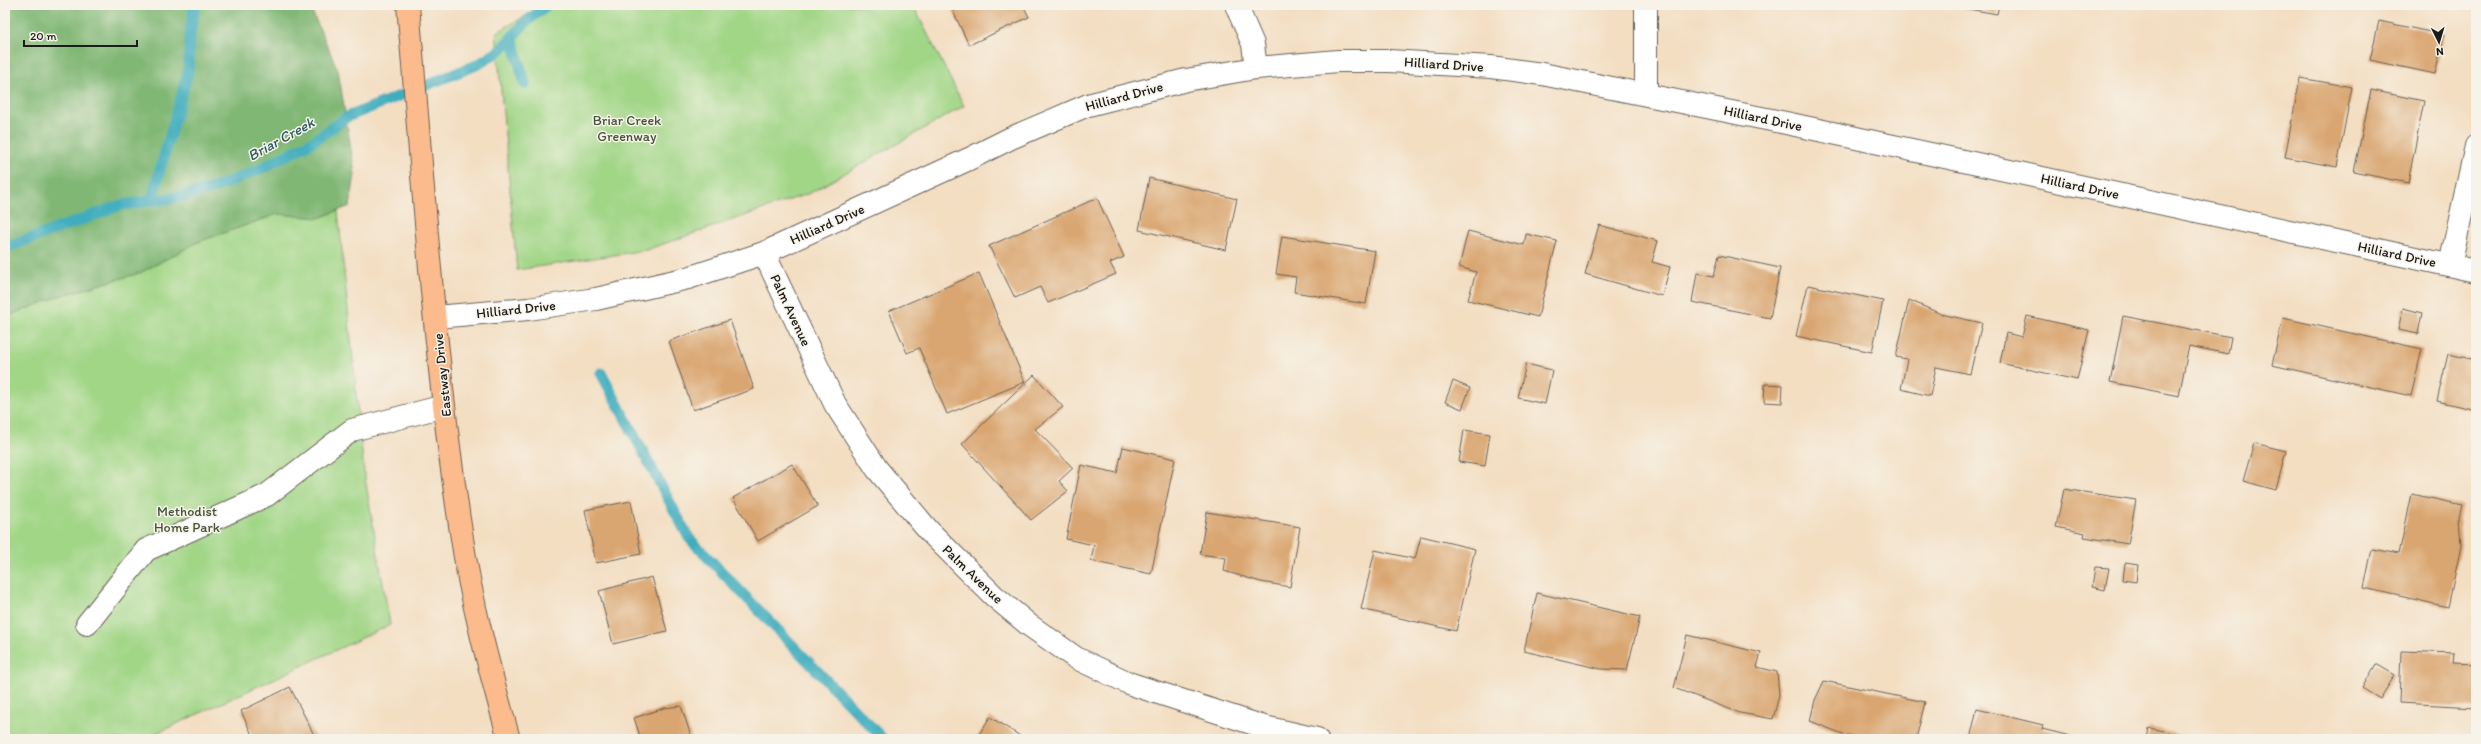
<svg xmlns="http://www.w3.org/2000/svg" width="2481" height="744" font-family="Itim,sans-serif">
<rect width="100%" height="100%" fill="#f7f3e8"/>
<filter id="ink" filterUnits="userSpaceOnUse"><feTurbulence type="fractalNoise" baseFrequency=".025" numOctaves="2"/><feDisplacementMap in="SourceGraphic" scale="8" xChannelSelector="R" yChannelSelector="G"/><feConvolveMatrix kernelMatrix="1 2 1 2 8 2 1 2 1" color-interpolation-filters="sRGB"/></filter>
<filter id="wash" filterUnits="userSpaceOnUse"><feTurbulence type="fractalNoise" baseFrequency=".012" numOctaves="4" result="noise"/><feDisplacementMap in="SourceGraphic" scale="16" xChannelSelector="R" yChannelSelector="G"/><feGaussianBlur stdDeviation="0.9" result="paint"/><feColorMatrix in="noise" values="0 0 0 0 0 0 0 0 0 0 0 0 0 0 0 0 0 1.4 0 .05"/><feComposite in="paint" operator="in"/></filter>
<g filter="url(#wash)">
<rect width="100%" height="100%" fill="#f3dec2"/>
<g fill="#a1d687" stroke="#5e7952">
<polygon points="544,5 913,5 964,106 810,193 646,250 517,270 496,33"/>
<polygon points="5,17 329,120 364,472 390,625 144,739 5,739"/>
</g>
<polygon fill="#80b774" stroke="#4e6a48" points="5,5 309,5 338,70 355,174 350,206 319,218 278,214 198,242 140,273 63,295 5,317"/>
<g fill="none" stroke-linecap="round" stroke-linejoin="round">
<g stroke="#40adbe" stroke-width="11">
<polyline points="512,37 525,84"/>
<polyline points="151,201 188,73 190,33 195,5"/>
<polyline points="5,248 121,205 179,197 214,188 258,170 312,142 347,117 479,64 499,51 527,21 547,5"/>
<polyline points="601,373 689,538 883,739"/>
</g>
</g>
<g id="blocks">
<g fill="#d9a56f">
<polygon points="950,5 1023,5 1029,17 969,45"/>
<polygon points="1946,5 1999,5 1997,14"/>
<polygon points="2379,21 2444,35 2435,74 2370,60"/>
<polygon points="2300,78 2352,87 2337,167 2285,157"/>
<polygon points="2371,90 2424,101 2408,183 2354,172"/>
<polygon points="1149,178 1237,199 1226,250 1139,230"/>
<polygon points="1097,198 1124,257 1110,263 1116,274 1048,303 1040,287 1015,298 989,246"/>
<polygon points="1599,225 1658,241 1652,262 1670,267 1662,296 1585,274"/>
<polygon points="1468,231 1524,245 1526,234 1557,241 1538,317 1468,300 1476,272 1459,267"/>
<polygon points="1282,236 1375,251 1366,304 1294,292 1296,277 1276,274"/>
<polygon points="1719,255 1780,268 1770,318 1692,302 1697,273 1714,276"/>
<polygon points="979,273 1025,382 947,414 919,348 907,353 889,311"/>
<polygon points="1808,285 1883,301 1872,352 1796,336"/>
<polygon points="1909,300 1941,314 1982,323 1970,374 1936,367 1930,396 1901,389 1907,359 1896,357"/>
<polygon points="2403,308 2422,313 2418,334 2398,330"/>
<polygon points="2027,316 2089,330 2077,380 2000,363 2006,333 2022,337"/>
<polygon points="2123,316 2231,337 2228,354 2189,346 2179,396 2110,382"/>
<polygon points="2283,318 2422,349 2411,396 2272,365"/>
<polygon points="730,320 754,389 693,410 669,341"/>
<polygon points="2448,354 2476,360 2476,410 2437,401"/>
<polygon points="1526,364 1552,370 1545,404 1518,398"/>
<polygon points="1034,375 1063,407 1035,429 1073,468 1059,481 1068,491 1031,520 962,444"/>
<polygon points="1453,381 1470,388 1462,409 1445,402"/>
<polygon points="1765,384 1783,385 1782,403 1764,402"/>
<polygon points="1464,430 1490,434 1485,466 1459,462"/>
<polygon points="2254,443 2286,451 2276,490 2243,481"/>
<polygon points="1123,447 1175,459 1151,574 1091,561 1094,545 1066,539 1081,465 1117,473"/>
<polygon points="792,464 818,506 758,541 733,498"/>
<polygon points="2064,489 2136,500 2128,544 2084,537 2085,533 2056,527"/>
<polygon points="2412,494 2462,505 2459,518 2461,546 2448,607 2364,588 2372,549 2399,554"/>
<polygon points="631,501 641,554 596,563 585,510"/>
<polygon points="1207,512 1300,527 1290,587 1261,582 1224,571 1226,558 1200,554"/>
<polygon points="1421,536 1475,549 1456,631 1361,609 1375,550 1415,559"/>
<polygon points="2125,563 2138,565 2136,582 2123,580"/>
<polygon points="2095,567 2109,568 2105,590 2092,587"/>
<polygon points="652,577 667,631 613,644 599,591"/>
<polygon points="1537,593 1640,617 1627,670 1601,669 1524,651"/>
<polygon points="1687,635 1761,653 1757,667 1777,672 1779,695 1773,719 1740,713 1674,688"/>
<polygon points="2401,651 2454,653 2453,663 2476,664 2476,707 2399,703"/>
<polygon points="2376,664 2395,675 2380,699 2362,688"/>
<polygon points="1824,681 1925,702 1916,739 1867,739 1843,734 1810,721 1815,700"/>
<polygon points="290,687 316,739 254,739 241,711"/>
<polygon points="681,706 692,739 641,739 634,718 664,708"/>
<polygon points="1977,709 2043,725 2042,729 2074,737 2073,739 1970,739"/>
<polygon points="990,717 1025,739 976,739"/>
<polygon points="2149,728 2179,734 2179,739 2147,739"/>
</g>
</g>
</g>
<g filter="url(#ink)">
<use href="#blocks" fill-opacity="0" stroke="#676056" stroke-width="1"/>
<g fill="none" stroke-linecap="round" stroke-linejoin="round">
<g stroke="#676056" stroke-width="24">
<g id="minor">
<polyline points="1236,5 1253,44 1256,68"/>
<polyline points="1646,94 1646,5"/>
<polyline points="764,253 835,404 877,469 928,530 994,596 1029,625 1076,658 1131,684 1264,727 1317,739"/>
<polyline points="2450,265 2476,146"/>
<polyline points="436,317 528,309 596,299 688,278 764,253 969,159 1011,138 1088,105 1186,80 1256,68 1338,61 1389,61 1491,67 1542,74 1786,123 2476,271"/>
<polyline points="87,624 146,550 267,495 352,430 444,406"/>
</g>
</g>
<g stroke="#676056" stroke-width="24">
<path id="major" d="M408 5C423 181 434 358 461 532 471 602 490 671 509 739"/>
</g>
<use href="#minor" stroke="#fff" stroke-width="22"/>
<use href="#major" stroke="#fbbb8c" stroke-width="22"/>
</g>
</g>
<g text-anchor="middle" stroke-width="3" stroke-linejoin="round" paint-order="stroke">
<g font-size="14" fill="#1c1c1c" stroke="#f7f3e8">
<text transform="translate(1444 64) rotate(4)" y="5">Hilliard Drive</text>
<text transform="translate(1124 96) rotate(-15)" y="5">Hilliard Drive</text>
<text transform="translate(1763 118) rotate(12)" y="5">Hilliard Drive</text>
<text transform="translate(2080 186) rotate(12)" y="5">Hilliard Drive</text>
<text transform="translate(827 224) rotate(-24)" y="5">Hilliard Drive</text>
<text transform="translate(2397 254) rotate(12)" y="5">Hilliard Drive</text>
<text transform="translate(516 309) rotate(-6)" y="5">Hilliard Drive</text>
<text transform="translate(791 310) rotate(65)" y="5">Palm Avenue</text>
<text transform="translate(442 375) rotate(-96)" y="5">Eastway Drive</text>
<text transform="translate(973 574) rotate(44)" y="5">Palm Avenue</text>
</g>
<g font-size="14" fill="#44543c" stroke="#f7f3e8">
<text x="627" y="125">Briar Creek<tspan x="627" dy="16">Greenway</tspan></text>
<text x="187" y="516">Methodist<tspan x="187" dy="16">Home Park</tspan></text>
</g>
<g font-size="15" font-style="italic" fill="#2c5d65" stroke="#f7f3e8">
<text transform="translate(281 139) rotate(-29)" y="5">Briar Creek</text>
</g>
</g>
<rect width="2481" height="744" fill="none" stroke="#f7f3e8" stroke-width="20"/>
<g transform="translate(2439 42) rotate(175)" stroke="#f7f3e8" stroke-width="3" paint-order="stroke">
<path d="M0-3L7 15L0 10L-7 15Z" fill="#1c1c1c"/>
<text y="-6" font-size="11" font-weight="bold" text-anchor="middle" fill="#1c1c1c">N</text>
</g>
<path d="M24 40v6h113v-6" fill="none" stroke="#1c1c1c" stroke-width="2"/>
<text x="30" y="40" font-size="12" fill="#1c1c1c" stroke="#f7f3e8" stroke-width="3" paint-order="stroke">20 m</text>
</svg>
